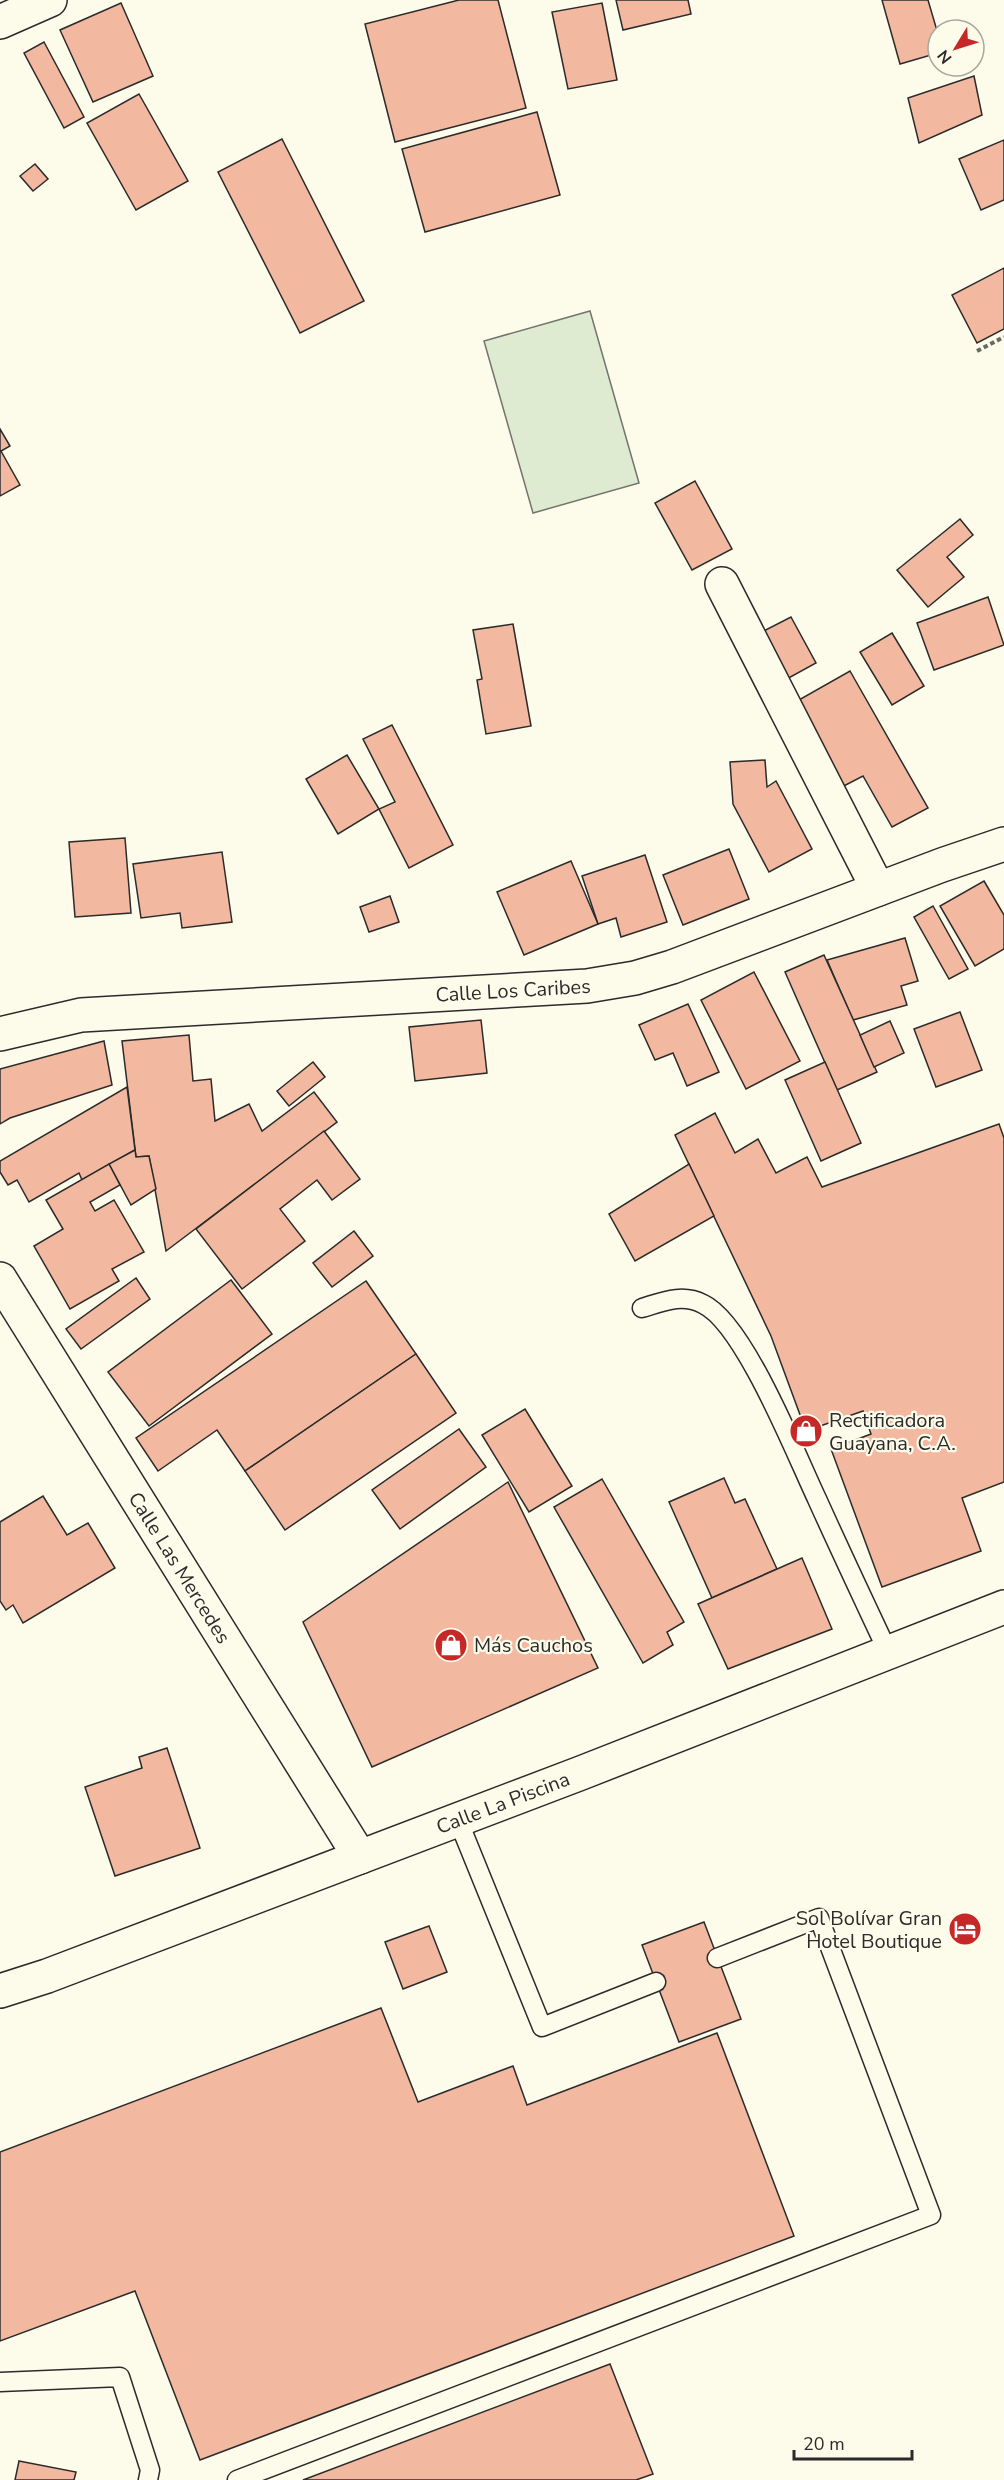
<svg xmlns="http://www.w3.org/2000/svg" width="1004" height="2480" font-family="'Nunito Sans',sans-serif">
<rect width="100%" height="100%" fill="#fdfbea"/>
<polygon fill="#deebd1" stroke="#74746e" stroke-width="1.5" points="590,311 639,483 533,513 484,341"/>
<g fill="#f2b8a0" stroke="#2b2b2b" stroke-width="1.5">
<polygon points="459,0 498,0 526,108 395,142 365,24"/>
<polygon points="616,0 688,0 691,14 623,30"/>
<polygon points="882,0 928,0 938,34 938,53 900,64"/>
<polygon points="121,3 153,76 93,102 60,30"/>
<polygon points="602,3 617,80 568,89 552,12"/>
<polygon points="44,42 84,117 64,128 24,53"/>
<polygon points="974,76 982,115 919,143 908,98"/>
<polygon points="139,94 188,181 136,210 87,123"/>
<polygon points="537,112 560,195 425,232 402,149"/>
<polygon points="282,139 364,301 300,333 218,172"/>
<polygon points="1004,140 1004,200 981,210 959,159"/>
<polygon points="35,164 48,179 33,191 20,176"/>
<polygon points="1004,268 1004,329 977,343 952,295"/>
<polygon points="0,429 10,446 1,451 20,485 0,496"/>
<polygon points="695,481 732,549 692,570 655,503"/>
<polygon points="960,519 973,535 947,557 964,577 928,607 897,570"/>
<polygon points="988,597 1004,645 934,670 917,623"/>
<polygon points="791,617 816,663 785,680 760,633"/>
<polygon points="513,624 531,726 486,734 477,680 482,679 473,630"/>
<polygon points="892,633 924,686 892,705 860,652"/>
<polygon points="850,671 928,808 892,827 863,776 838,789 790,705"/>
<polygon points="392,725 453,845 409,868 379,809 395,802 363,739"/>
<polygon points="347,755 379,809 338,834 306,779"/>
<polygon points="765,760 767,787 776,781 812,849 769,872 733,804 730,762"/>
<polygon points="125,838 131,913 75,917 69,842"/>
<polygon points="729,849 749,899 683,925 663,875"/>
<polygon points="222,852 232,922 182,928 180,913 141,918 133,864"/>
<polygon points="645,855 667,922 621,937 616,918 598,924 582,876"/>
<polygon points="571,861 598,924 524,955 497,892"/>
<polygon points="984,881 1004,915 1004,949 975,966 940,906"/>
<polygon points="390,896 399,922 369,932 360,907"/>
<polygon points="933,906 968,969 949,979 914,917"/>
<polygon points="905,938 918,981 901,986 907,1005 853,1020 827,960"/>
<polygon points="824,955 877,1072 837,1090 785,972"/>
<polygon points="754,972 800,1061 746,1089 701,1000"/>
<polygon points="688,1004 719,1072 687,1086 673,1053 655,1060 639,1025"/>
<polygon points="960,1012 982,1070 936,1087 914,1029"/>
<polygon points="481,1020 487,1073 415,1081 409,1027"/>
<polygon points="890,1021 904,1053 874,1067 860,1035"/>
<polygon points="189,1035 193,1081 211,1079 215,1121 249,1104 262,1131 314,1092 337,1122 166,1251 149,1156 136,1157 122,1041"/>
<polygon points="104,1041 112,1085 10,1118 0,1124 0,1069"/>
<polygon points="313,1062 325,1077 289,1106 277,1091"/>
<polygon points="825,1062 861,1143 821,1161 785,1080"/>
<polygon points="127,1087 135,1150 82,1180 79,1173 29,1202 17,1180 8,1185 0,1172 0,1161"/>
<polygon points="715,1113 735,1153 758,1139 776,1173 807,1157 822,1187 999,1124 1004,1138 1004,1482 962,1498 981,1551 882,1587 831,1449 871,1434 863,1411 806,1431 771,1336 675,1135"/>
<polygon points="324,1131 360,1179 332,1200 317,1180 280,1209 305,1241 242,1289 196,1229"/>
<polygon points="135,1150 136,1157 149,1156 156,1189 131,1205 109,1164"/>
<polygon points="109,1164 120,1185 90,1202 95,1211 114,1200 144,1252 112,1269 119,1281 70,1309 34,1246 63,1229 46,1200"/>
<polygon points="689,1164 714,1216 635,1261 609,1214"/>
<polygon points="354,1231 373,1256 332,1287 313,1263"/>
<polygon points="136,1278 150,1299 81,1349 66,1329"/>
<polygon points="231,1280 272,1334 149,1426 108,1372"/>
<polygon points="366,1281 416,1354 245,1471 217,1430 158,1471 136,1438"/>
<polygon points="416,1354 456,1413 285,1530 245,1471"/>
<polygon points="525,1409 572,1486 529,1512 482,1435"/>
<polygon points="459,1429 486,1467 400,1529 372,1490"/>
<polygon points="724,1478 735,1503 745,1499 777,1569 712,1598 669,1502"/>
<polygon points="602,1479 684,1622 667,1632 673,1645 643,1663 554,1507"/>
<polygon points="508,1482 598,1668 372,1767 303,1622"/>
<polygon points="43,1496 67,1535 88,1523 115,1568 23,1623 13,1605 6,1610 0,1601 0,1522"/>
<polygon points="802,1558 832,1629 728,1669 698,1604"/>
<polygon points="167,1748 200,1848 115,1876 85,1787 142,1768 139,1757"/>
<polygon points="704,1922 741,2019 679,2042 642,1945"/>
<polygon points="429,1926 447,1972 403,1989 385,1942"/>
<polygon points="381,2008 418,2102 513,2066 527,2105 717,2033 794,2236 200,2460 135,2291 0,2341 0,2152"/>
<polygon points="610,2364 653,2474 636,2480 303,2480"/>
<polygon points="19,2461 76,2472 74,2480 15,2480"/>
</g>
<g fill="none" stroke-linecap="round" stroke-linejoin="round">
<g stroke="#2b2b2b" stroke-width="21">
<g id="service">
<path d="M642 1308C662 1302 682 1293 703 1304 744 1323 796 1455 817 1499 840 1550 864 1601 888 1652"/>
<polyline points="458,1820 542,2027 656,1982"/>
<polyline points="0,2382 120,2377 150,2470 148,2480"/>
<polyline points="237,2480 931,2215 819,1918 717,1958"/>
</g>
</g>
<g stroke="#2b2b2b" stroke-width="36">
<g id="minor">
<polyline points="0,22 50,0"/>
<polyline points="722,584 878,889"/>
<path id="s1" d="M0 1034 81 1015 587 986 635 978 672 967 942 865 1004 844"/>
<path id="s2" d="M0 1279 360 1857"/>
<path id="s3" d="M0 1991 47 1976 581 1773 1004 1607"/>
</g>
</g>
<polyline stroke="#6a6964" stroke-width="4" stroke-dasharray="4.5 3" stroke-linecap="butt" points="977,351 1004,337"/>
<use href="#service" stroke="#fdfbea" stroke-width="18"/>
<use href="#minor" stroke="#fdfbea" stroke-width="33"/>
</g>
<defs>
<g id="shop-disc" transform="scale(1.725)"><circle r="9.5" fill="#c62828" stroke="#fdfbea"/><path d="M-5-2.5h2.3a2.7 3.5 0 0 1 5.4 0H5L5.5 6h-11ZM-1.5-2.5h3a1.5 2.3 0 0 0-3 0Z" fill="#fff"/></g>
<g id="hotel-disc" transform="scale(1.725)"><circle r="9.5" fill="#c62828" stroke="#fdfbea"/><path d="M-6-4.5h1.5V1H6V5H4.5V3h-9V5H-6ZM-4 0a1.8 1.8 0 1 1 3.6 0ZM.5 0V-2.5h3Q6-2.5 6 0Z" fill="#fff"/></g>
</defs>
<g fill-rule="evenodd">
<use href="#shop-disc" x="806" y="1431"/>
<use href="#shop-disc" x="451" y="1645"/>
<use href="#hotel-disc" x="965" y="1929"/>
</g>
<g text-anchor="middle" stroke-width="4.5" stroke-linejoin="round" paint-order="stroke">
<g font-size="20" fill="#2b2b2b" stroke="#fdfbea">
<text dy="7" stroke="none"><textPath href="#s1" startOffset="516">Calle Los Caribes</textPath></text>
<text dy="7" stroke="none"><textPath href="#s2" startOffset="340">Calle Las Mercedes</textPath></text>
<text dy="7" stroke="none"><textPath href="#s3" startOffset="537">Calle La Piscina</textPath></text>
</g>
<g font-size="20" fill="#2b2b2b" stroke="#fdfbea" text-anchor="start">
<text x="829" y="1427">Rectificadora<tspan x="829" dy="23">Guayana, C.A.</tspan></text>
<text x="474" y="1652">Más Cauchos</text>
<text x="942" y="1925" text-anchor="end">Sol Bolívar Gran<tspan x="942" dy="23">Hotel Boutique</tspan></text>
</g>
</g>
<g transform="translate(956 48) rotate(232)"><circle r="28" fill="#fdfbea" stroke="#a9a89e" stroke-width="1.5"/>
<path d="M0-4.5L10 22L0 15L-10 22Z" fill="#c62828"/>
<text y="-9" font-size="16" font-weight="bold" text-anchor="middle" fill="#2b2b2b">N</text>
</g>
<path d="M794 2450v9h118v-9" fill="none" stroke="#2b2b2b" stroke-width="3"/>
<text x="803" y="2450" font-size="18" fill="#2b2b2b" stroke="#fdfbea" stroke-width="4.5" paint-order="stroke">20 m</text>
</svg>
